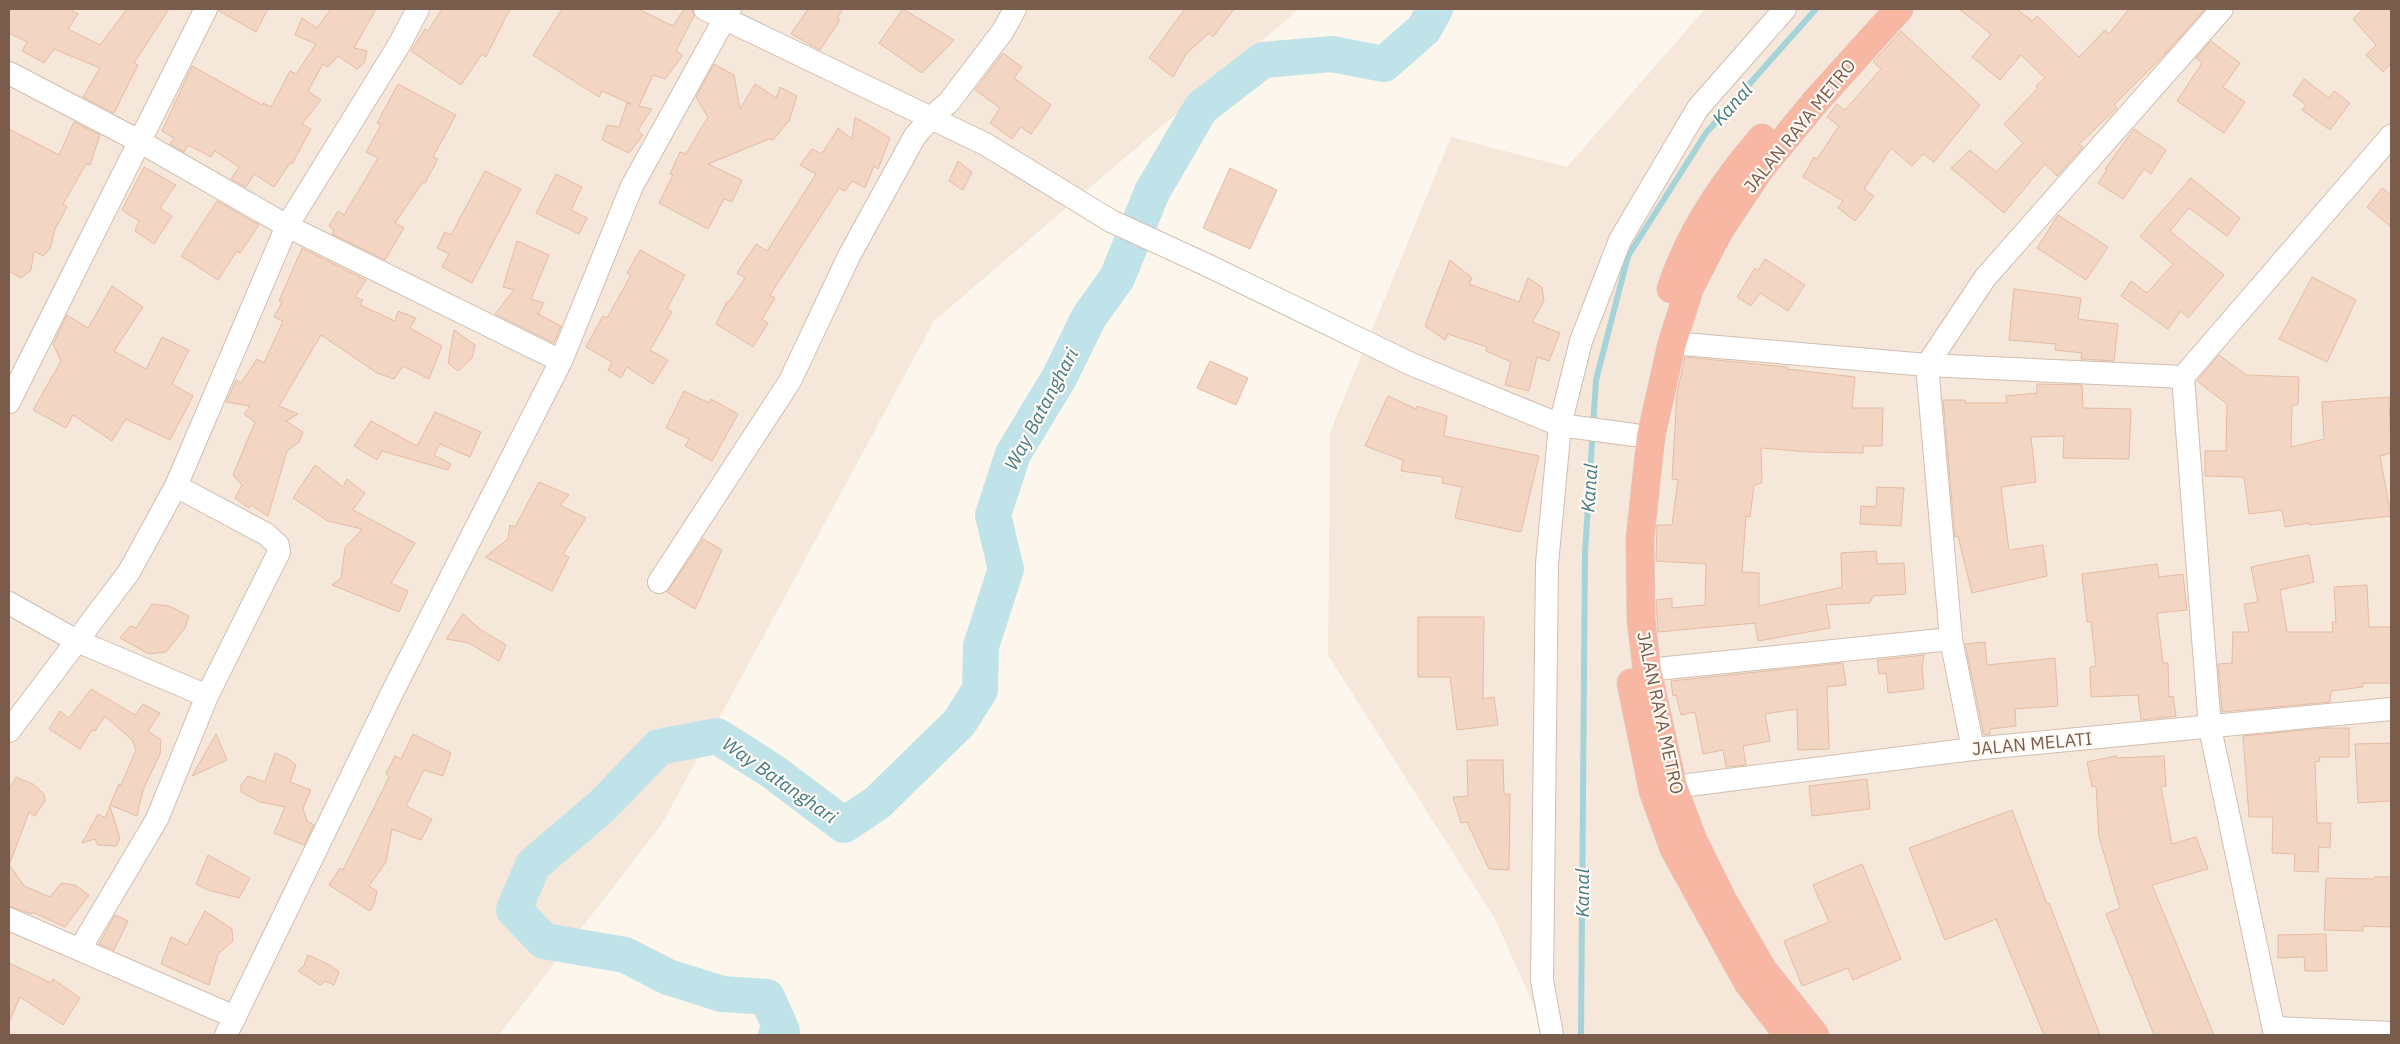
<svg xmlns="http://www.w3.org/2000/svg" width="2400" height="1044" font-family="'IBM Plex Sans',sans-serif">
<rect width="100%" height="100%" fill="#fdf6ec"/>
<g fill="#f5e8da">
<polygon points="9,9 1299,9 934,321 662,824 499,1035 9,1035"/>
<polygon points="1705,9 2391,9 2391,1035 1547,1035 1495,919 1328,655 1330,432 1451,137 1567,167"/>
</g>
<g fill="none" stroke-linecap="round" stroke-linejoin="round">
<polyline stroke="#a5d3da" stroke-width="6" points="1581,1035 1585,553 1596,380 1628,256 1706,133 1816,9"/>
<polyline stroke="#bfe3e8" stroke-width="36" points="776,1035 782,1031 767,997 722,994 668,977 625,955 544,941 514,910 533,865 602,806 659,747 717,736 772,771 844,825 877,803 959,723 980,690 981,646 1006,569 993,515 1013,454 1059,378 1089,317 1117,278 1152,192 1201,108 1263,60 1332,54 1384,64 1424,29 1435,9"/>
</g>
<g fill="#f3d5c3" stroke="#e6bba3">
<polygon points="9,9 69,9 78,14 68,29 100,45 127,9 169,9 134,63 138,65 114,113 83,97 100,68 54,49 44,63 22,51 27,42 9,33"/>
<polygon points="219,9 268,9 256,32 219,11"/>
<polygon points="331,9 376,9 354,48 367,51 364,63 357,69 338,56 328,67 323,64 308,91 321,100 302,124 311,129 292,164 290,163 274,187 254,174 246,187 231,179 239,167 215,151 211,157 188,145 184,152 170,144 174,138 162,131 192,66 262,105 263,103 271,107 290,71 296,74 316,44 295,35 302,18 317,28"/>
<polygon points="442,9 510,9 486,57 482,54 461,85 411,51 425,29 428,31"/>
<polygon points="562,9 638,9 673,26 684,9 692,9 694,16 676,51 683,55 665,79 653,75 639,106 652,109 638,130 643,135 629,153 602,140 607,125 619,127 627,103 631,104 602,91 599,97 533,55"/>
<polygon points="808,9 843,9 837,18 840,20 820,50 791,34"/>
<polygon points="903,9 954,40 922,73 879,43"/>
<polygon points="1185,9 1234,9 1213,37 1209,33 1186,54 1173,77 1149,58"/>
<polygon points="1959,9 2017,9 2032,21 2037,16 2079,57 2105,30 2109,34 2129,9 2205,9 2163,56 2114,105 2117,108 2079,144 2083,147 2057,176 2045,164 2004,213 1951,168 1970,150 1996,172 2023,143 2004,124 2038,88 2036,86 2045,78 2021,55 2000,80 1972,57 1991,34"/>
<polygon points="2363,9 2391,9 2391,63 2383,72 2366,55 2376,45 2353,19"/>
<polygon points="1901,31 1980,105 1934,162 1923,154 1912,166 1891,148 1864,189 1874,196 1855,221 1838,208 1843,201 1803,177 1814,157 1817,159 1839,126 1827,117 1837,104 1845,110 1881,69 1873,62"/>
<polygon points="2211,41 2240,63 2223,87 2245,102 2224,133 2177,101 2202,63 2196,58"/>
<polygon points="1003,53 1022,67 1014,78 1051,105 1031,134 1021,127 1012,139 990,123 1000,108 975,90"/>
<polygon points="714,64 734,75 740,109 755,84 776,98 780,87 797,96 789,121 773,140 769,139 708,164 742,180 732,202 724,199 708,229 659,203 673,175 670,174 680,152 686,154 708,117 696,97"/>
<polygon points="2304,79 2329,98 2334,91 2350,103 2330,130 2302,110 2306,105 2293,95"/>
<polygon points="398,84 456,115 433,157 438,159 425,183 423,182 395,223 404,228 385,260 332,234 334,230 329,226 338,211 344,215 378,158 366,152 381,125 377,123"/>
<polygon points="855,117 890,138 878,169 874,166 865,188 852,181 845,191 839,188 770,295 775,298 762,319 768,323 753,347 716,324 727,301 729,302 745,278 737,273 756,244 767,251 816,174 800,165 812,149 822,154 838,128 852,139"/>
<polygon points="74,122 100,135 90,165 86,164 63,204 67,207 55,229 50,249 43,256 34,251 31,270 21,278 9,271 9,129 59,155"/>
<polygon points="2134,129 2166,150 2151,174 2144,169 2123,199 2098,183 2107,170 2105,169"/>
<polygon points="958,161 972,172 963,190 949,181"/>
<polygon points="144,167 176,185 160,208 172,216 154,244 135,231 139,221 122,210"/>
<polygon points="1230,168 1277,190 1250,249 1203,228"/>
<polygon points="485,171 521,189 472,283 442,267 449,254 437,248 445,232 451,235"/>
<polygon points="556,174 582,187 571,210 587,218 579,234 536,213"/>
<polygon points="2191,178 2240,218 2227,236 2189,208 2170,231 2224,275 2188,318 2181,311 2168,329 2121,296 2131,281 2147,293 2173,264 2140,236"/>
<polygon points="2382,188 2391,195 2391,227 2367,207"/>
<polygon points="217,201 259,225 240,253 237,251 218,280 181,256"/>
<polygon points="2058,215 2108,247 2086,280 2037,248"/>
<polygon points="517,241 549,255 531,299 544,303 538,314 561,326 554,343 495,314 514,290 503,287"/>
<polygon points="302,248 366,280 355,297 363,300 360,305 395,321 398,311 416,318 410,328 442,346 429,379 403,366 394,379 377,373 321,335 279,406 298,414 286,421 303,432 299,442 287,451 268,516 251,505 249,508 235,498 242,485 233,475 255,422 244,414 250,406 226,402 236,380 241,383 257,359 264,363 283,321 274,317 282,302 279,301"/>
<polygon points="640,250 685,275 667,309 672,312 650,350 668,360 653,384 627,367 621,378 608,370 612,362 586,347 603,316 607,318 631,275 627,273"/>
<polygon points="1765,259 1805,285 1788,311 1760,293 1751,306 1737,297 1755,268 1758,271"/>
<polygon points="1450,260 1472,278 1469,284 1519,302 1528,278 1542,287 1544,301 1532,322 1560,333 1549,361 1537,357 1529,391 1505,385 1511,362 1486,351 1487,347 1448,334 1445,340 1425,326"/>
<polygon points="2312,277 2356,300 2327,362 2279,339"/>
<polygon points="112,286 143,307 114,351 146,369 162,337 189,350 172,384 193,396 170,440 126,419 112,441 73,415 66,428 33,410 61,361 53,344 67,315 88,328"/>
<polygon points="2014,289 2081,298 2078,319 2118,324 2114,361 2081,359 2082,353 2055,350 2056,344 2009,340"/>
<polygon points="454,330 475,345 472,358 458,371 448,363"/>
<polygon points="2219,355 2246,375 2299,377 2298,405 2292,405 2291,447 2324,439 2322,402 2389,397 2391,453 2380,456 2391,516 2309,525 2309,523 2285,527 2282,510 2249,514 2244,477 2205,476 2205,451 2226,451 2227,404 2197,381"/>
<polygon points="1685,357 1787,367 1787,369 1855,377 1852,408 1883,408 1882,446 1863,446 1863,453 1809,452 1761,448 1762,483 1754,485 1750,517 1746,516 1742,572 1759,573 1759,606 1842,587 1841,553 1876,551 1877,564 1904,563 1906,594 1873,596 1870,603 1826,605 1830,628 1758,641 1755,623 1658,632 1656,600 1672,598 1672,608 1705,605 1706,564 1656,561 1657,525 1672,525 1678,480 1672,479 1677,393"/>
<polygon points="1210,361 1248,378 1236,405 1197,388"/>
<polygon points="2037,384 2082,385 2083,408 2131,409 2129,459 2063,458 2064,436 2031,437 2036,482 2001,487 2009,550 2043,545 2047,576 1972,593 1958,536 1955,537 1943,400 1965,400 1965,403 2007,403 2006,396 2037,393"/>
<polygon points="684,391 709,403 711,399 738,414 712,461 685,446 689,439 666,428"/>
<polygon points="1388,396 1416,409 1417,406 1447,416 1444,436 1539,456 1521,532 1455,518 1462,487 1442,483 1443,477 1401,471 1403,460 1365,446"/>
<polygon points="435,412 481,432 470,457 440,444 434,455 451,464 448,470 382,451 377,460 354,446 371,421 417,446"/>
<polygon points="315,465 343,487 347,479 365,493 353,510 415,543 391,583 408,591 399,612 332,585 341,578 345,548 362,529 328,521 293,498"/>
<polygon points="539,482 569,495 560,505 586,518 563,554 569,557 552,591 485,557 508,539 510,525 515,527"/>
<polygon points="1877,487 1904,488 1901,526 1860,524 1861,506 1876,507"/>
<polygon points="703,539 722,550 695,609 667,592"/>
<polygon points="2309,555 2314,582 2280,590 2287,632 2333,632 2332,622 2336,622 2334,587 2367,585 2369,627 2391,627 2391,683 2363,683 2363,687 2331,691 2330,702 2222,712 2218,664 2232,663 2233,632 2249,632 2244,604 2258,602 2251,567"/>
<polygon points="2157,564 2159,577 2183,574 2187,610 2157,613 2163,663 2168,663 2169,697 2173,696 2176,716 2141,720 2138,695 2091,697 2090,667 2096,666 2091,622 2087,622 2082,574"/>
<polygon points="152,604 169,606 189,616 185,628 166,652 149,654 120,638 130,626 136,628"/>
<polygon points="463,614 481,630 506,645 499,661 469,643 446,639"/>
<polygon points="1418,617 1484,617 1483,699 1494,697 1498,725 1457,730 1450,677 1418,677"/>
<polygon points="1985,642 1987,665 2055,658 2058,706 2015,709 2016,726 1990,729 1990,734 1984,735 1965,644"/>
<polygon points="1924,655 1922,667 1924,689 1888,693 1886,673 1879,674 1877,660"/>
<polygon points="1843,663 1846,685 1827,687 1829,749 1798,750 1797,709 1765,714 1770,741 1743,746 1746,765 1726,767 1723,750 1703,754 1695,712 1681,715 1676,695 1673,696 1671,681"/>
<polygon points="91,689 135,715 143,704 160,713 148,731 161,740 160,754 143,790 137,816 110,805 119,784 121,785 136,750 132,740 105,716 95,731 92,730 80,749 49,729 60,711 69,718"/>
<polygon points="2327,728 2349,728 2349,757 2319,757 2320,761 2315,762 2317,823 2331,823 2330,848 2319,847 2318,872 2294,871 2295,854 2272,853 2273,817 2249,817 2243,736"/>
<polygon points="216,734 227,760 192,776"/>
<polygon points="413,734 451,753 443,776 424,770 406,806 432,819 421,840 392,829 386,862 369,886 377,891 374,904 370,911 329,885 340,868 343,870 389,777 386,773 395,756 401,759"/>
<polygon points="2391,743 2391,801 2358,803 2355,744"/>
<polygon points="275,753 287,758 296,765 290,782 311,790 303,808 307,821 314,825 304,845 274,833 285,807 260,802 241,792 241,785 248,776 265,782"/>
<polygon points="2116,756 2116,758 2164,756 2166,786 2161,787 2172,844 2196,837 2208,869 2152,885 2214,1035 2154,1035 2106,914 2120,908 2099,837 2096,786 2092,787 2087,762"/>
<polygon points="1467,760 1503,760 1504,794 1510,794 1509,870 1489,869 1467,822 1461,823 1453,797 1468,796"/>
<polygon points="16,777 33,784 44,794 45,801 35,816 29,812 10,863 9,790"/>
<polygon points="1867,779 1870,809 1812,816 1809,786"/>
<polygon points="110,806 120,839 116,846 98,845 95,839 82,843 98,814 105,818"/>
<polygon points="2012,810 2047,904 2049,903 2100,1035 2044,1035 1996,919 1945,940 1909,848"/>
<polygon points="208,855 250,878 239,898 208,890 196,884"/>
<polygon points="9,864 24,886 50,897 61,883 75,885 89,895 65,927 32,912 31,914 9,906"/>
<polygon points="1862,864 1901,959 1853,980 1848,968 1802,986 1784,941 1829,922 1813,885"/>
<polygon points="2374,877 2391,877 2391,927 2363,926 2363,931 2324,930 2326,878 2374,879"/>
<polygon points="205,911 232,929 233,941 218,954 209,985 161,964 171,937 187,945"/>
<polygon points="115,915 128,921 114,950 99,944"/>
<polygon points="2326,934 2327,971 2305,971 2304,957 2278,958 2278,935"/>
<polygon points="308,955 330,965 339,972 334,985 325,981 320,985 298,971 304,965"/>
<polygon points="9,963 51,983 53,979 80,998 63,1025 20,997 9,1022"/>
</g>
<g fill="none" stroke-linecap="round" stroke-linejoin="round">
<g stroke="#d1beb0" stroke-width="24">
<g id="street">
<polyline points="705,9 985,144 1111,221 1209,266 1411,364 1560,425 1634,435"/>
<polyline points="9,73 139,141 287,226 561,361"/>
<polyline points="1672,343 1927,365 2183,377"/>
<polyline points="9,402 206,9"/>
<polyline points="659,582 790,381 849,256 915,136 932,117 949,102 1003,31 1015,9"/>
<polyline points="9,603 75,640 207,696"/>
<polyline points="1647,670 1951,639"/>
<polyline points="9,731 129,572 176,486 287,226 399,45 418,9"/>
<polyline points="1973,749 1951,639 1927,365 1985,278 2222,9"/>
<polyline points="1673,787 1973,749 2391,709"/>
<polyline points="9,919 235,1017"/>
<polyline points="80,949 157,819 207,696 279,552 278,545 266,534 176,486"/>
<polyline points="2275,1028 2391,1033"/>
<polyline points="226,1035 393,691 561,361 632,186 730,9"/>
<polyline points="1552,1035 1542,980 1547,564 1560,425 1581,341 1620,240 1698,108 1785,9"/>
<polyline points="2275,1035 2210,728 2183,377 2391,136"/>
</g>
</g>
<g stroke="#dad1cd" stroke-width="29">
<g id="highway">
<path d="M1671 289C1689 233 1724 182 1762 138"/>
<polyline points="1631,683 1653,791 1674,849 1748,983 1788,1035"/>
<polyline points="1815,1035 1763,970 1722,899 1693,840 1673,787 1647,670 1641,620 1640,539 1651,436 1672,343 1690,287 1719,231 1760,169 1816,101 1899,9"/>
</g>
</g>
<use href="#street" stroke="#fff" stroke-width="22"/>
<use href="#highway" stroke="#f7b7a3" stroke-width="28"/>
</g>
<g text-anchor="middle" stroke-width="4.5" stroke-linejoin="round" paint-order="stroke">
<g font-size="18" fill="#7a5c4d" stroke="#fffaf3">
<text transform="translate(1800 126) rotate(-51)" y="6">JALAN RAYA METRO</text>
<text transform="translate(1660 713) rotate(78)" y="6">JALAN RAYA METRO</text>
<text transform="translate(2032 744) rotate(-5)" y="6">JALAN MELATI</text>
</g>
<g font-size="19" font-style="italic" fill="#437c86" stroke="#fffaf3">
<text transform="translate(1732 104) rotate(-48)" y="7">Kanal</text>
<text transform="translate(1041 409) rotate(-62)" y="7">Way Batanghari</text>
<text transform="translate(1589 488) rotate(-86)" y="7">Kanal</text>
<text transform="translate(780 780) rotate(35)" y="7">Way Batanghari</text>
<text transform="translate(1582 893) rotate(-90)" y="7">Kanal</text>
</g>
</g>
<rect width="2400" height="1044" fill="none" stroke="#7a5c4d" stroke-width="20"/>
</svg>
